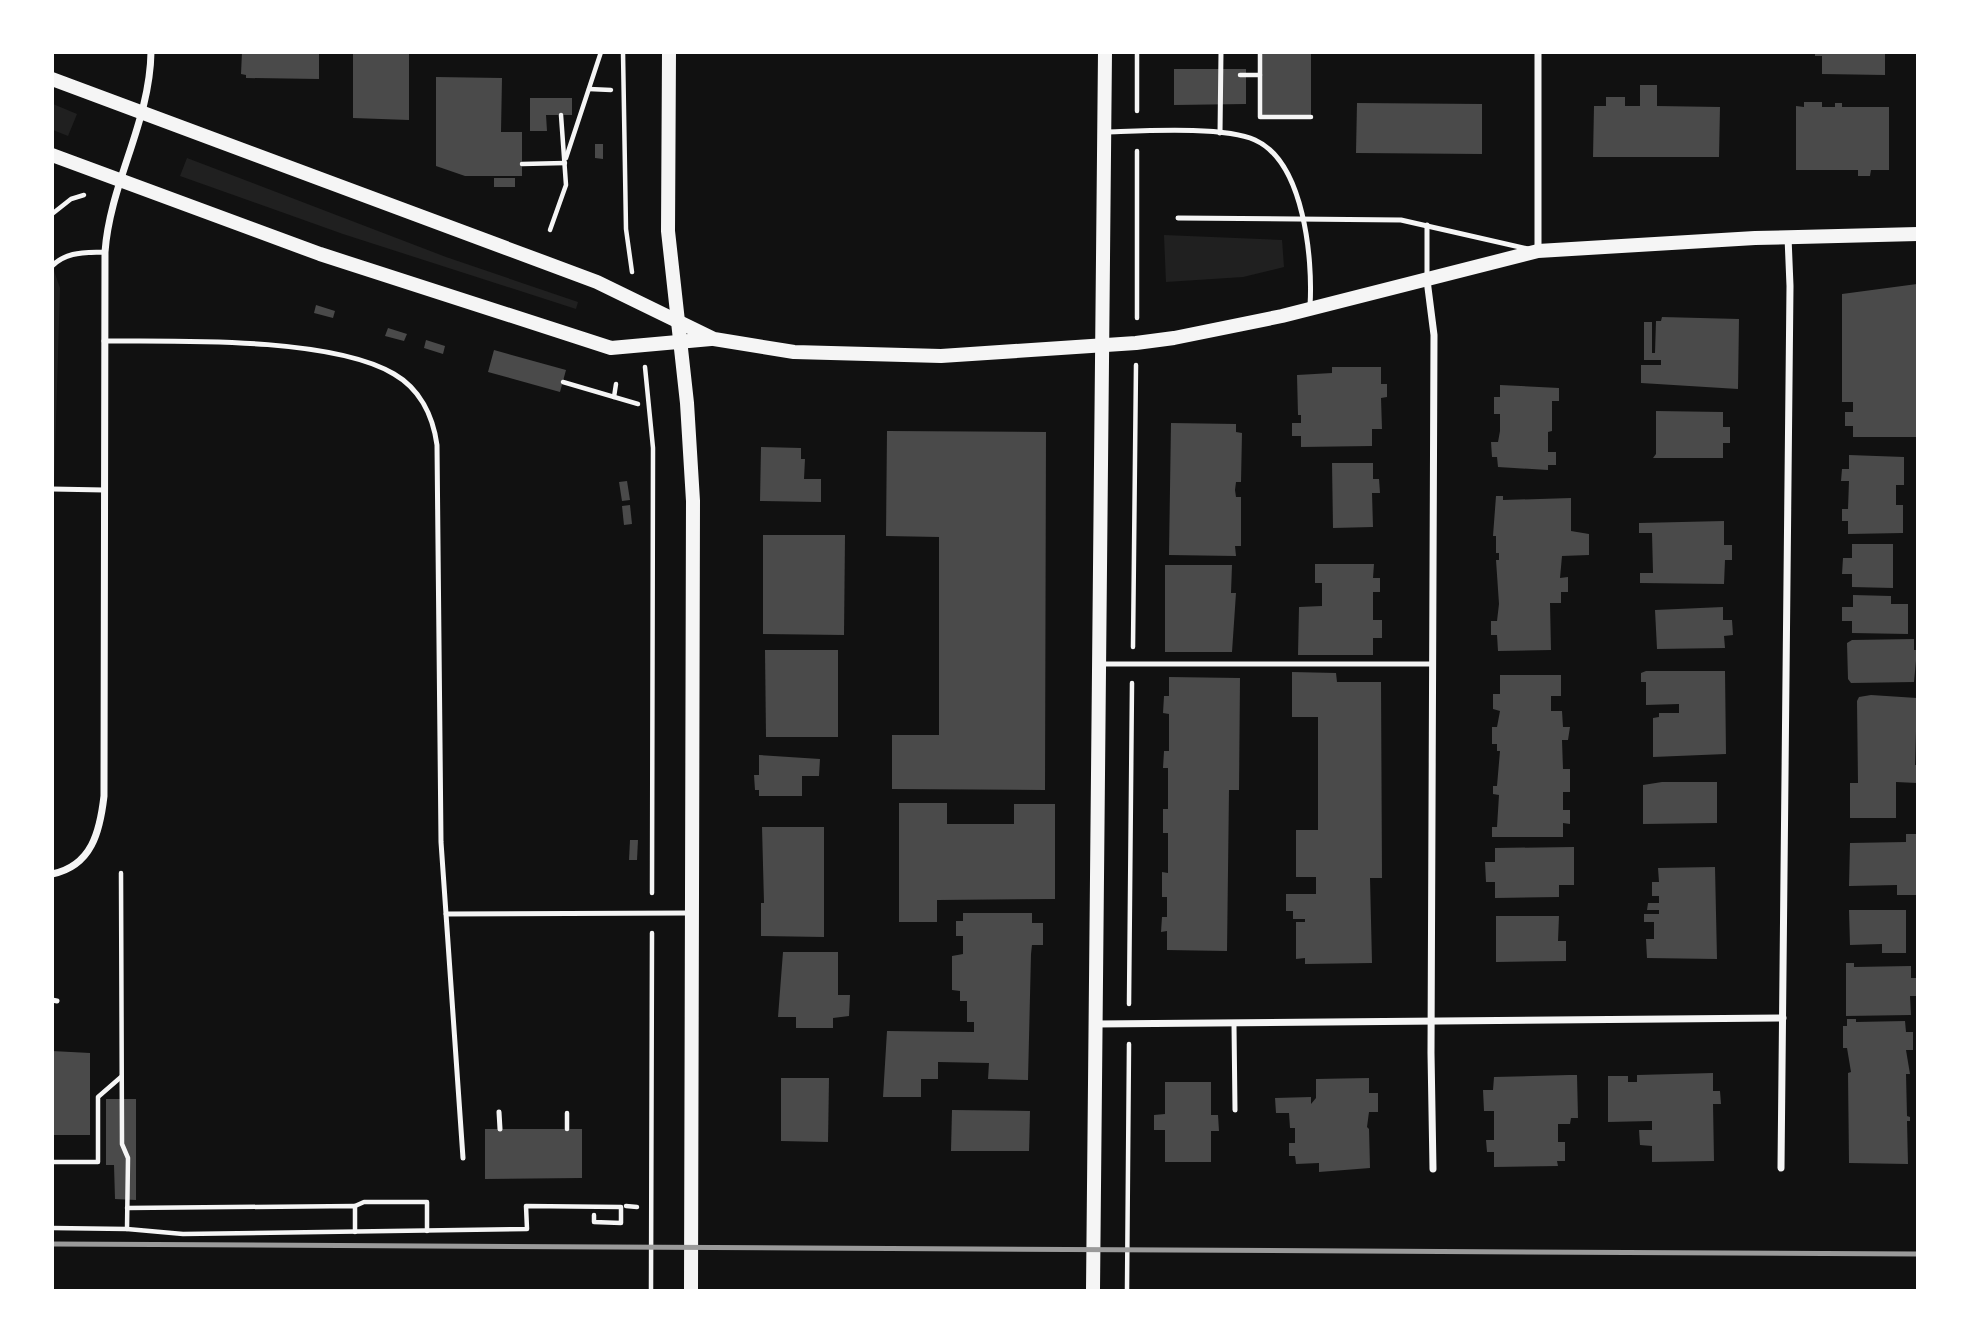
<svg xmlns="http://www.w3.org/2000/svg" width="1970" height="1343" font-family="Literata,serif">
<rect width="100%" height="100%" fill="#111"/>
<g fill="#202020">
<polygon points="53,104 77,114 68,136 53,130"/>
<polygon points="187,158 446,257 578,302 576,309 343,234 180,176"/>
<polygon points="1164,235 1282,240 1284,267 1243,277 1166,282"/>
<polygon points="53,268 60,288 53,519"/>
</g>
<g fill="#4a4a4a">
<polygon points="242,52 319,52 319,79 246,78 246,75 241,74"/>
<polygon points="353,52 409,52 409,120 353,118"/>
<rect x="1260" y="52" width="51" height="65"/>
<polygon points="1815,52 1885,52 1885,75 1822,74 1822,56 1815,56"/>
<polygon points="1174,69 1246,69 1246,104 1174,105"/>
<polygon points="436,77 502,78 501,132 522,132 522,176 465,176 436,166"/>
<polygon points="1640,85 1657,85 1657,106 1720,107 1719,157 1593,157 1594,106 1606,106 1606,97 1625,97 1625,106 1640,106"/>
<polygon points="530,98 572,98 572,115 546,115 547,131 530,131"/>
<polygon points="1804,102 1822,102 1822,107 1835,107 1835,103 1842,103 1842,107 1889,107 1889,170 1871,170 1870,176 1858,176 1858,170 1796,170 1796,106 1804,107"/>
<polygon points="1357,103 1482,104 1482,154 1356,153"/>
<polygon points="595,144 603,144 603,159 595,158"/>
<rect x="494" y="178" width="21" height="9"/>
<polygon points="1917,284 1917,437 1853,437 1853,426 1845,426 1845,412 1853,412 1853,402 1842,402 1842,294"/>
<polygon points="316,305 335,311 333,318 314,313"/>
<polygon points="1662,317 1739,319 1738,389 1641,383 1641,365 1661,365 1661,360 1644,360 1644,322 1652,322 1652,353 1655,353 1656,321 1661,321"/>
<polygon points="388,328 407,334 404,341 385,336"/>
<polygon points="426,340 445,346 443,354 424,348"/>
<polygon points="494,350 566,370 560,392 488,372"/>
<polygon points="1332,367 1381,367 1381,384 1387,384 1387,397 1381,398 1382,429 1372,429 1372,446 1301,447 1301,436 1292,436 1292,423 1301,423 1301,415 1298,415 1297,375 1332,373"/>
<polygon points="1500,385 1559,388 1559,401 1552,401 1552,431 1548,432 1548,452 1556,452 1556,465 1548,465 1548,470 1498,467 1497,457 1492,457 1491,442 1498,442 1500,431 1500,414 1494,414 1494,397 1500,397"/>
<polygon points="1656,411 1723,412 1723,427 1730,427 1730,443 1723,443 1723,458 1653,458 1656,454"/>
<polygon points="1171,423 1236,424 1236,432 1242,433 1241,482 1236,482 1235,490 1236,497 1241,497 1241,546 1235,546 1236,556 1169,555"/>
<polygon points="887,431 1046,432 1045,790 892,789 892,735 939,735 939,537 886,536"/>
<polygon points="761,447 801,448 801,459 805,459 804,479 821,479 821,502 760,501"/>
<polygon points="1849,455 1904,457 1904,485 1896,485 1896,505 1903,505 1903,533 1848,534 1848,521 1842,521 1842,509 1848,509 1849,481 1841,481 1842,469 1849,469"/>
<polygon points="1332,463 1373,463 1373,479 1379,479 1380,493 1372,493 1373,527 1333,528"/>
<polygon points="627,481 630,500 622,501 619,482"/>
<polygon points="1496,496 1503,496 1503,500 1571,498 1571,531 1589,534 1589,555 1562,556 1560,578 1568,577 1568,592 1561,592 1561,603 1550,603 1551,650 1498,651 1497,635 1491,635 1491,621 1497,621 1499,604 1496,560 1499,560 1499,553 1496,553 1496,536 1493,536"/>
<polygon points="630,505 632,524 624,525 622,506"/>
<polygon points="1724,521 1724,545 1732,545 1732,560 1725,560 1724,584 1640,583 1640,573 1653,573 1652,533 1639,533 1639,523"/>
<polygon points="763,535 845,535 844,635 763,634"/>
<polygon points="1852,544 1893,544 1893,588 1852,587 1852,574 1842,574 1843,558 1852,558"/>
<polygon points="1315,564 1374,564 1373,578 1380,578 1380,592 1373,592 1373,620 1382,620 1382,638 1373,638 1373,655 1298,655 1299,607 1322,606 1322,583 1315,583"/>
<polygon points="1165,565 1232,565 1231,593 1236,593 1232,652 1165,652"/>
<polygon points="1853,595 1891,596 1891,604 1908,604 1908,634 1852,633 1852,621 1842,621 1842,607 1853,607"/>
<polygon points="1723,607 1723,620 1732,620 1733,635 1724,636 1725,648 1657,649 1655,610"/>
<polygon points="1914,639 1914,650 1917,650 1914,682 1851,683 1848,679 1847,643 1852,640"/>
<polygon points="765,650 838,650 838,737 766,737"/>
<polygon points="1646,671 1725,671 1726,754 1653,757 1653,718 1659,717 1659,713 1679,713 1679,704 1646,705 1646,682 1641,682 1641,673"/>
<polygon points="1292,672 1336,673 1337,682 1381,682 1382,878 1370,878 1372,963 1305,964 1305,958 1296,959 1296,922 1305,922 1305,919 1293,919 1293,911 1286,911 1286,894 1316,894 1316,877 1296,877 1296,830 1318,830 1318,717 1292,717"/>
<polygon points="1500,675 1561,675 1561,696 1551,696 1551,711 1562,711 1563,727 1570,727 1568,740 1562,740 1563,769 1570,769 1570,792 1563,792 1563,810 1570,810 1570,824 1563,823 1563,837 1492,837 1492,827 1497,827 1499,795 1493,794 1493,786 1497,786 1500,751 1497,751 1497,744 1492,744 1492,727 1497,727 1500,711 1493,709 1493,694 1500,694"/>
<polygon points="1169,677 1240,678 1239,790 1229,790 1227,951 1167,950 1167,931 1161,932 1162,917 1167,917 1167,897 1162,897 1162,872 1168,873 1168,833 1163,833 1163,809 1168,809 1168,768 1163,768 1164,751 1169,751 1169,714 1163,713 1164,696 1169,696"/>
<polygon points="1871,695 1917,698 1915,765 1917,765 1917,783 1896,782 1896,818 1850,818 1850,783 1858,783 1857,701 1859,697"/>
<polygon points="759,755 820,759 819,776 802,776 802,796 759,796 759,790 755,790 754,775 759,775"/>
<polygon points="1662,782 1717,782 1717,823 1643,824 1643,785"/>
<polygon points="899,803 947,803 947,824 1014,824 1014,804 1055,804 1055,899 937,900 937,922 899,922"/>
<polygon points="762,827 824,827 824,937 761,936 761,903 764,903"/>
<polygon points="1906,834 1917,834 1917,895 1897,895 1897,885 1849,886 1850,843 1906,842"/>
<polygon points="630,840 638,840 637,860 629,860"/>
<polygon points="1574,847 1574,885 1559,885 1559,897 1495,898 1495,882 1486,882 1485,862 1495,862 1495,848"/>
<polygon points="1715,867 1717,959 1647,958 1646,939 1654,939 1654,922 1644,922 1644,914 1659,914 1659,910 1647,910 1648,903 1659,903 1659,896 1652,896 1652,882 1659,882 1658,868"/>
<polygon points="1849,910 1906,910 1906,953 1882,953 1882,944 1850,945"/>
<polygon points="963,913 1032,913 1032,923 1043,923 1043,945 1032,945 1031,954 1028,1080 988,1079 989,1063 938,1062 938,1079 921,1079 921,1097 883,1097 887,1031 974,1032 974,1022 967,1022 967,1001 960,1001 960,991 952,990 952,956 963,954 963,936 956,936 956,921 963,921"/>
<polygon points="1496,916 1559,916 1558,941 1566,941 1566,961 1496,962"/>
<polygon points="783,952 838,952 838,995 850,995 849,1016 833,1018 833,1028 796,1028 796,1017 778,1017"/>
<polygon points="1846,963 1854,963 1854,967 1911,966 1911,978 1917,978 1917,996 1910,996 1911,1015 1846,1016"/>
<polygon points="1847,1019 1856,1019 1856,1022 1905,1021 1906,1032 1913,1032 1913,1050 1906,1050 1910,1074 1906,1074 1907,1116 1910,1117 1910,1121 1907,1121 1908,1164 1849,1163 1848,1073 1851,1072 1847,1048 1843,1048 1843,1026 1847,1026"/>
<polygon points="52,1051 90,1053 90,1135 52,1135"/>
<polygon points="1713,1073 1713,1091 1720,1091 1721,1104 1713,1104 1714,1161 1652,1162 1652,1146 1640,1145 1639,1130 1652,1130 1652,1121 1608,1122 1608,1076 1628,1076 1628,1082 1637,1082 1637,1075"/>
<polygon points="1569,1075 1577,1075 1578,1118 1571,1118 1570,1124 1558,1124 1558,1142 1565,1142 1565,1161 1557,1161 1558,1166 1494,1167 1494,1152 1487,1152 1486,1140 1494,1140 1494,1111 1484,1111 1483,1090 1493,1090 1494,1077"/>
<polygon points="781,1078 829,1078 828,1142 781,1141"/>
<polygon points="1369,1078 1369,1093 1378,1093 1378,1112 1369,1112 1367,1127 1369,1129 1370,1168 1319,1172 1319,1163 1296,1164 1295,1156 1289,1156 1289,1143 1295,1143 1295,1128 1290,1128 1289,1113 1276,1113 1275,1098 1311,1097 1311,1104 1316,1098 1316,1079"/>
<polygon points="1165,1082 1211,1082 1211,1115 1218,1115 1219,1131 1211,1131 1211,1162 1165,1162 1165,1130 1154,1130 1154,1115 1165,1114"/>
<polygon points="106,1099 136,1099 136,1200 115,1199 114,1165 106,1165"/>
<polygon points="952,1110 1030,1111 1029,1151 951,1151"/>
<polygon points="485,1129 582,1129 582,1178 485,1179"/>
</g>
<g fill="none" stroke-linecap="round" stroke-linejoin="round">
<g stroke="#f5f5f5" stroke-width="4.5">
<polyline points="623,52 626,229 632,272"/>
<polyline points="1260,52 1260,117 1311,117"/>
<polyline points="1240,75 1260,75"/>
<polyline points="589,89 611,90"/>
<polyline points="1137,111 1137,52"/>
<polyline points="566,158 601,52"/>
<polyline points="522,164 565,163"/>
<polyline points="52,214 71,199 84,195"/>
<polyline points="550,230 566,185 561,115"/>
<polyline points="1137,318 1137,151"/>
<polyline points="645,367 653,448 652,893"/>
<polyline points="563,382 638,404"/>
<polyline points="614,397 616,384"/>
<polyline points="1133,647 1136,365"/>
<polyline points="1129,1004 1132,683"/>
<polyline points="567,1113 567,1129"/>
<polyline points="52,1162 98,1162 98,1097 121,1077"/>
<polyline points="355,1206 364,1202 427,1202 427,1231"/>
<polyline points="626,1206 637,1207"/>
<polyline points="127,1208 355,1206 355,1232"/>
<polyline points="52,1228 127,1229 128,1158 122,1144 121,873"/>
<polyline points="127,1229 183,1234 527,1229 526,1206 621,1207 621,1223 594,1222 594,1215"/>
<polyline points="651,1290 652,933"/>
<polyline points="1127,1290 1129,1044"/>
</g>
<g stroke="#f5f5f5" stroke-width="5">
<path d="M1105 132C1142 131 1224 126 1255 140 1304 162 1313 259 1310 306"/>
<polyline points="1220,133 1221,52"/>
<polyline points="1178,218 1401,220 1528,249"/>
<path d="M52 266C67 251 85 253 105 252"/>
<polyline points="1427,278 1427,225"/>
<path d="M104 341C179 341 332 337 394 374 420 389 433 416 437 445L441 842 463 1158"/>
<polyline points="52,489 104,490"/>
<polyline points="1100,664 1433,664"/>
<polyline points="446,914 689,913"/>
<polyline points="52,1000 57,1001"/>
<polyline points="1234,1025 1235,1110"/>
<polyline points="499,1112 500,1129"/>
</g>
<g stroke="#f5f5f5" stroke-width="7">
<polyline points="1538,250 1538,52"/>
<polyline points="1427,280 1434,335 1431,1053 1433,1169"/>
<path d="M52 874C92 866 100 831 104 796L105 252C110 183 150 122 151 52"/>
<polyline points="1096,1024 1783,1018"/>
<polyline points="1781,1168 1790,286 1788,237"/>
</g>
<g stroke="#f5f5f5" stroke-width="14">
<polyline points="669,52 668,231 687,403 693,501 691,1290"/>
<polyline points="52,79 597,282 714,339 794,352 941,356 1136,343 1174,338 1282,316 1538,251 1755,238 1918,234"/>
<polyline points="52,155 320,254 611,348 711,339"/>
<path d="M1093 1290C1098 878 1098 465 1105 52"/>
</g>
<polyline stroke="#9a9a9a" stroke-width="5" points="52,1244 1918,1254"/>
</g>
<rect width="1970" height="1343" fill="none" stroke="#ffffff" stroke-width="108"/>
</svg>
